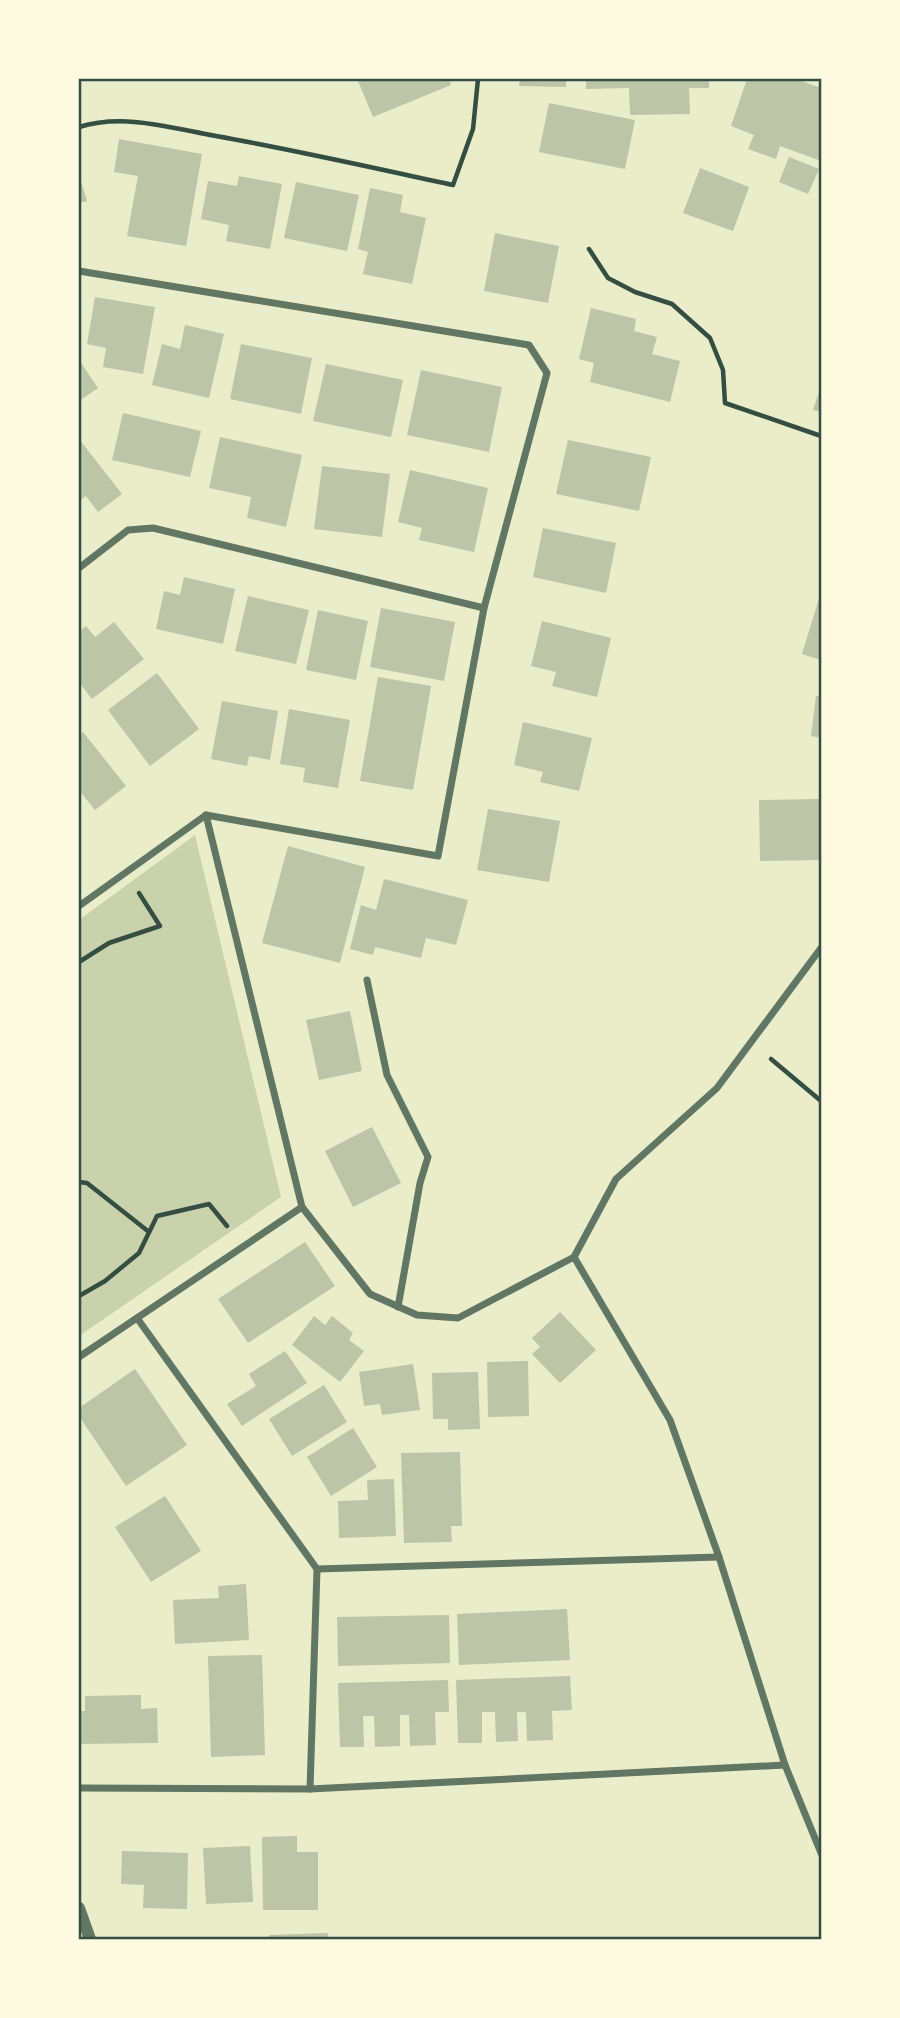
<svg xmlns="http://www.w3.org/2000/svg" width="900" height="2018" font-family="Barlow,sans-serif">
<rect width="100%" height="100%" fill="#e9edc9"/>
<polygon fill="#cad2ad" points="195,835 281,1197 79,1336 79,920"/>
<g fill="#bcc5a7">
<polygon points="364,79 449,79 451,85 373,117 358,81"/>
<polygon points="520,79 566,79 566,87 519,86"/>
<polygon points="586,79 709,79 709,88 689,88 690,114 630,115 629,88 586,89"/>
<polygon points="747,79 796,79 821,88 821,161 780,146 776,159 748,149 754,135 731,126"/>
<polygon points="549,103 635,120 625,169 539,152"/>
<polygon points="119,139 202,154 186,246 127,236 138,176 114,172"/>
<polygon points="789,157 819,169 808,194 779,182"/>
<polygon points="700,168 749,187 733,231 683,213"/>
<polygon points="79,175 87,201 79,203"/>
<polygon points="239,176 282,184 270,249 226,241 229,225 201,219 208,181 237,186"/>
<polygon points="296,182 359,195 347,251 284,238"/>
<polygon points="370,188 403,195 400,212 426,218 412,284 363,274 368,252 358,249"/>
<polygon points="495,233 559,246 548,303 484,291"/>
<polygon points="95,297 155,307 143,374 103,367 106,348 87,344"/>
<polygon points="591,308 636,319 634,331 657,337 652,354 680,361 670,402 590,382 594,363 579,359"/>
<polygon points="185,325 224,334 209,398 152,385 162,344 180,349"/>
<polygon points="241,344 312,358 301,414 230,399"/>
<polygon points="79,360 98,388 79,401"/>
<polygon points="326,364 403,380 391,437 313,421"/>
<polygon points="421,370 502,387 489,452 407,435"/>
<polygon points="821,386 821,412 813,410"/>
<polygon points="123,413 201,431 190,477 112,460"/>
<polygon points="220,437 302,455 286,527 247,518 251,497 209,488"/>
<polygon points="79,439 122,494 98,512 86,496 79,501"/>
<polygon points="568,440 651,457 639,511 556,494"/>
<polygon points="322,466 390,474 382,537 314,529"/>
<polygon points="410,470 488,488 474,552 419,540 422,528 398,522"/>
<polygon points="543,528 616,543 606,593 533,577"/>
<polygon points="184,577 235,589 223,644 156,629 164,591 180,595"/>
<polygon points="821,592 821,660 802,654"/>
<polygon points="248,596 309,610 296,664 235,651"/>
<polygon points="381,608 455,622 444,681 370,667"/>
<polygon points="318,610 368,621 356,680 306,670"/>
<polygon points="542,621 611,638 597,697 552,686 556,672 531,666"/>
<polygon points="114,622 144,659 92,699 79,682 79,632 86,626 95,637"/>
<polygon points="157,673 199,729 150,766 108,710"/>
<polygon points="378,677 431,686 413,790 360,781"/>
<polygon points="816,696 821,696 821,738 811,736"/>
<polygon points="222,701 278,711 270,760 249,756 247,766 211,759"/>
<polygon points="289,709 350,720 338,788 303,782 305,768 280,764"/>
<polygon points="523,722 592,738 579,791 540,782 543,772 514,765"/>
<polygon points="83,732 126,786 95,810 79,790 79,735"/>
<polygon points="821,799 821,860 760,861 759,800"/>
<polygon points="488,809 560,821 549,882 477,870"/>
<polygon points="288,846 365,867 340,963 262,943"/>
<polygon points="384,879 468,900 456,945 426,938 421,958 375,947 373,955 350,949 361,905 376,910"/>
<polygon points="350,1011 362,1071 319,1080 306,1020"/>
<polygon points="372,1127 401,1183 353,1207 325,1151"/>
<polygon points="305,1242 335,1286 248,1343 218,1299"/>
<polygon points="560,1312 596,1350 560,1383 532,1354 540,1347 532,1338"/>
<polygon points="314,1316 325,1325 332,1316 353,1333 349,1340 364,1351 340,1382 292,1345"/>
<polygon points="285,1351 307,1383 242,1426 227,1404 256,1386 249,1374"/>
<polygon points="528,1361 529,1416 488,1417 487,1362"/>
<polygon points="413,1364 420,1410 382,1415 380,1404 364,1406 359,1372"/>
<polygon points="135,1369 187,1445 126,1486 79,1416 79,1408"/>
<polygon points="478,1372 480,1429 448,1430 448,1419 433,1419 432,1373"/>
<polygon points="324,1385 347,1422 292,1456 269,1419"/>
<polygon points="353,1428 377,1467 331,1496 307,1457"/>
<polygon points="460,1452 462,1526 451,1526 452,1542 404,1543 401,1453"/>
<polygon points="394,1479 396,1536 339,1538 338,1501 368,1500 367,1480"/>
<polygon points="165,1496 201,1551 151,1582 115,1527"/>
<polygon points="246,1584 249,1640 175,1644 173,1600 219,1598 218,1586"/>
<polygon points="567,1609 570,1660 459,1665 457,1614"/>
<polygon points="449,1615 450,1663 338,1666 337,1617"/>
<polygon points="262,1655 265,1755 211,1757 208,1656"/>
<polygon points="570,1676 572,1710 552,1711 553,1740 527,1741 526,1712 517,1712 518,1741 496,1742 495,1712 482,1712 482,1743 458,1743 456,1680"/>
<polygon points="448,1680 449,1712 435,1712 436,1745 410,1746 409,1715 400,1715 400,1746 375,1747 374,1716 363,1716 364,1747 340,1747 338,1683"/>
<polygon points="141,1695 141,1709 157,1708 158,1743 79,1744 79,1711 85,1711 85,1696"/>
<polygon points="297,1836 297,1852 318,1852 318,1910 263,1910 262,1837"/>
<polygon points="250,1846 253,1902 206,1904 203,1848"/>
<polygon points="122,1851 188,1853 187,1909 143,1908 144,1885 121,1884"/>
<polygon points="328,1933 328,1939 269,1939 269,1935"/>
<rect x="191" y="1937" width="63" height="2"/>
</g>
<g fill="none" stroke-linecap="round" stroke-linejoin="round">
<g stroke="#344e41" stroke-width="4.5">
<path d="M79 127C124 113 171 128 216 136 295 150 374 168 453 185L473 129 478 79"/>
<polyline points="589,249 608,278 635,292 672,304 710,338 723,370 725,403 821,436"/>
<polyline points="79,962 109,943 160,926 139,893"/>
<polyline points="771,1059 821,1101"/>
<polyline points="79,1182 87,1183 149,1232"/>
<polyline points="79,1296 105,1281 139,1253 157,1216 209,1204 227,1226"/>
</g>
<g stroke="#617663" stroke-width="7">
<polyline points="79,271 529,345 547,373 484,608 438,856 206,815 79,906"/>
<polyline points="79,568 128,530 153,528 484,608"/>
<polyline points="206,815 302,1207 370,1294 417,1315 458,1318 574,1257 616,1179 717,1088 821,948"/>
<polyline points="367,980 387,1075 428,1157 420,1183 398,1307"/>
<polyline points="574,1257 670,1420 719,1557 785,1765 821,1853"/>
<polyline points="137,1318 317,1569 310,1789"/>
<polyline points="79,1357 302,1207"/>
<polyline points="317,1569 719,1557"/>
<polyline points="79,1788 310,1789 785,1765"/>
</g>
<polyline stroke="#617663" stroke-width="12" points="79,1908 90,1939"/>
</g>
<rect width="900" height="2018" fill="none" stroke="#fefae0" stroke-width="161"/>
<rect x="80" y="80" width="740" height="1858" fill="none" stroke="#344e41" stroke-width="2.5"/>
</svg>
